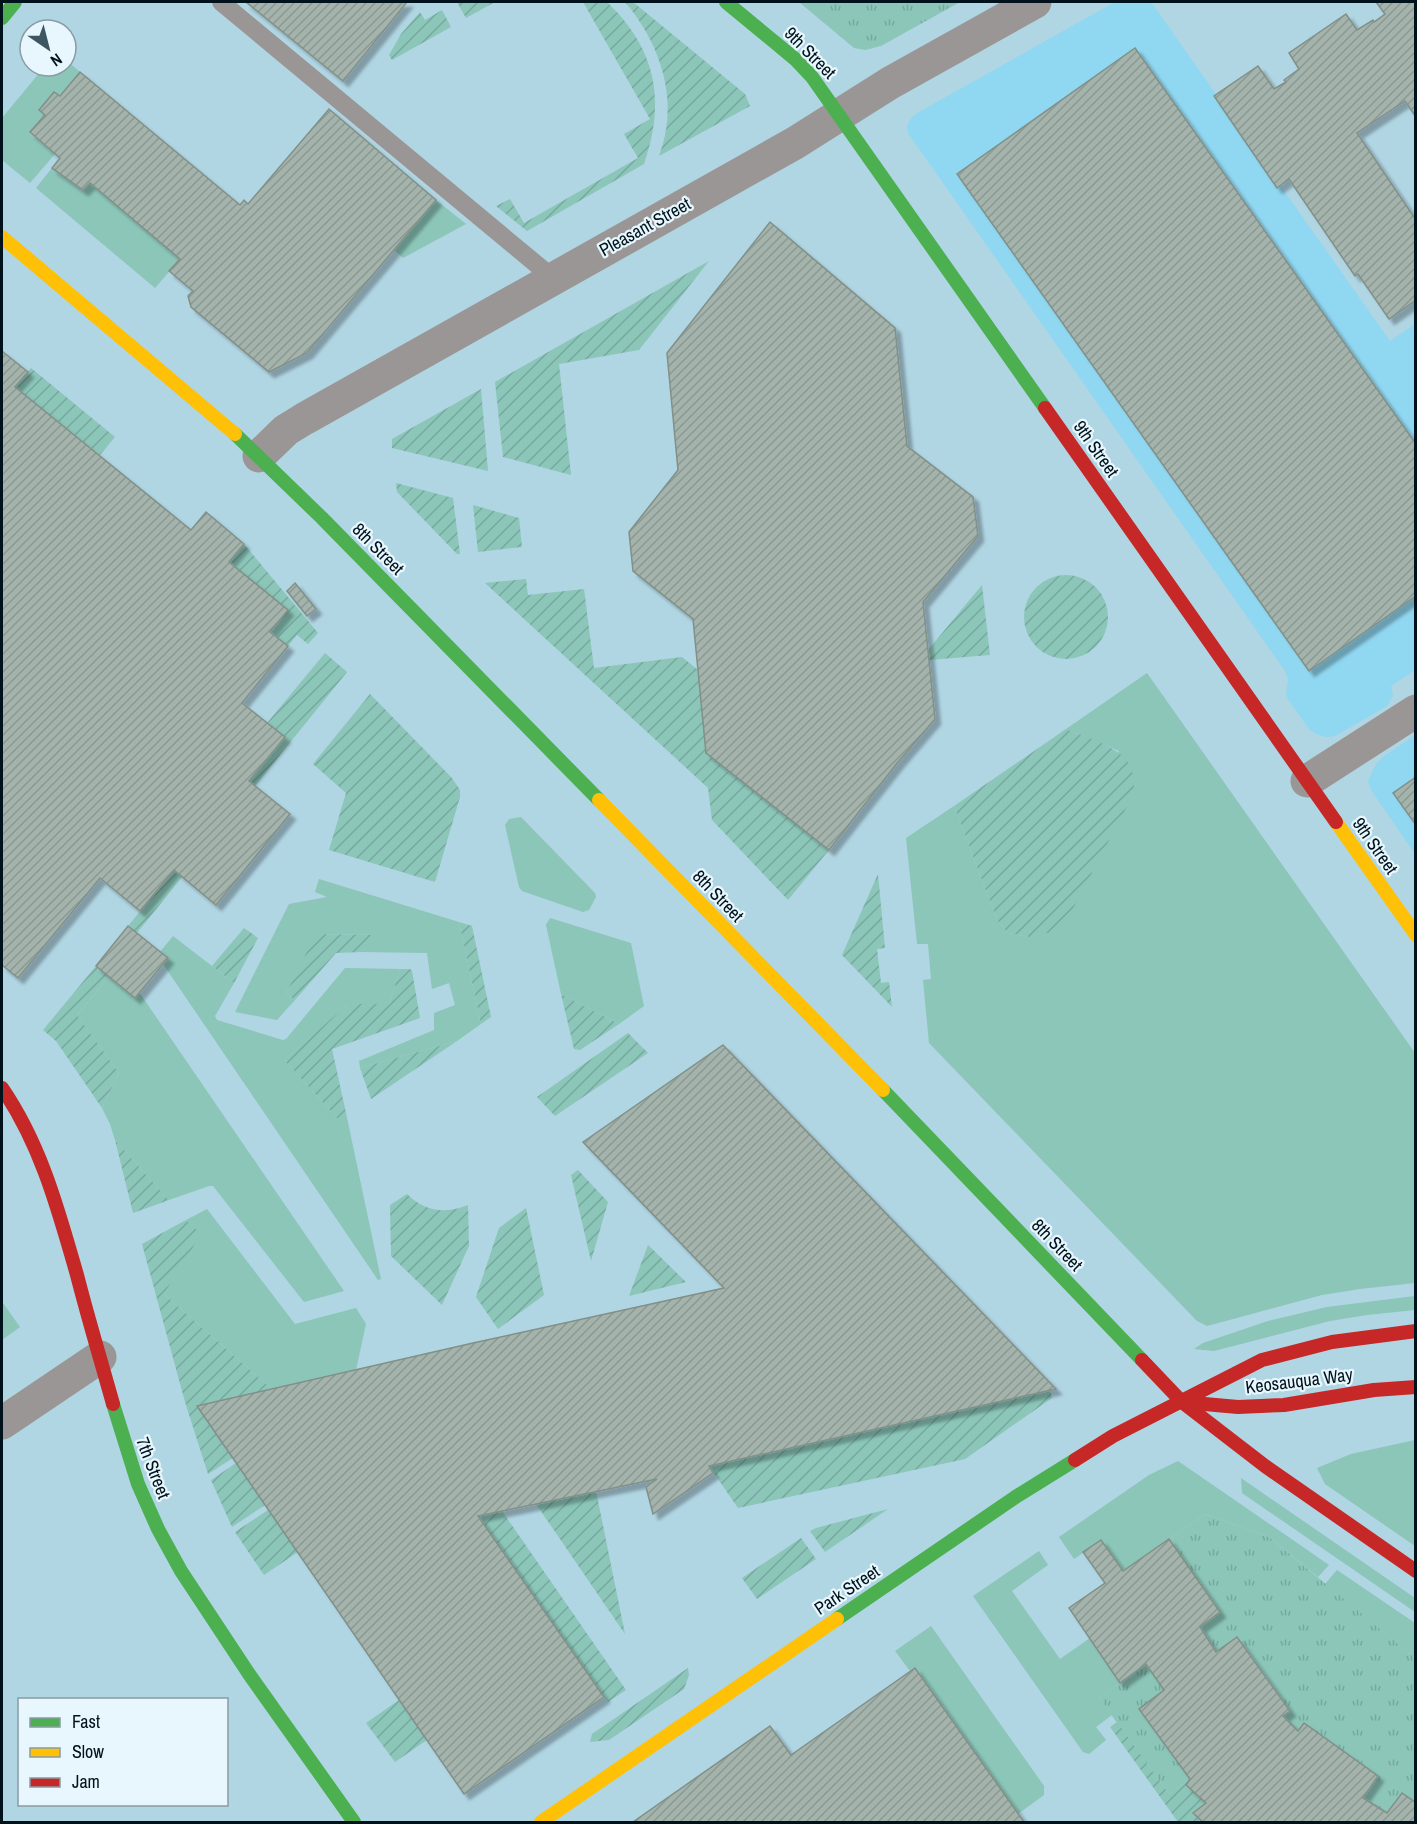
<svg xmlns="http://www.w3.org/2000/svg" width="1417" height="1824" font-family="'Archivo Narrow',sans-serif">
<defs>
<pattern id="park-tufts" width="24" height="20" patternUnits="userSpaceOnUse" patternTransform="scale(1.5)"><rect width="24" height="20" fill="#8bc6b9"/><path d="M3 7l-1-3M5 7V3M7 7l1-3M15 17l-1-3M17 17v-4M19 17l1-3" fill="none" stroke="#76a99e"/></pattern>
<pattern id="garden-furrows" width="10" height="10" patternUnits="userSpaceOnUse" patternTransform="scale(1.5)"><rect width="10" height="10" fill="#8bc6b9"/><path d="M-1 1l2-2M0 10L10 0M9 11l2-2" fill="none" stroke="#76a99e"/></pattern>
<pattern id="building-hatch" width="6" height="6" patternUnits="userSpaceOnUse" patternTransform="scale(1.5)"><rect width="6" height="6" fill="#a4b3ab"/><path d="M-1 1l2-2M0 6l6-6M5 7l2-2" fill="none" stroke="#8b9993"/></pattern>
<filter id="shadow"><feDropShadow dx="5.5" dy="5.5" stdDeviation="1.5" flood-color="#0004"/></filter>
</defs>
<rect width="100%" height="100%" fill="#b0d5e3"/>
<g fill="#90d7f1">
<polygon points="1115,2 1151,2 1390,341 1415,324 1415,670 1391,686 1393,696 1387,706 1335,736 1326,737 1316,734 1309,729 1288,699 1286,695 1288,679 1285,671 908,133 907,126 912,117 919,112"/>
<polygon points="1415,735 1415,854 1371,790 1368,781 1375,766 1383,757"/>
</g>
<g fill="#8bc6b9">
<polygon points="66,60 80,72 60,96 54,92 40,109 45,115 30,133 55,154 30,183 2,160 2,118 45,66 66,66"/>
<polygon points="52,168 83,190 90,183 180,259 155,288 36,188"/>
<polygon points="436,200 466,224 403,258 394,250"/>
<polygon points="1147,673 1415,1053 1415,1283 1360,1289 1322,1295 1207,1326 1197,1321 929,1043 923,980 931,979 928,944 917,944 906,838 954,806 997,920 1008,933 1029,937 1119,751 1066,729"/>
<polygon points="521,817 595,893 596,897 589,910 583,912 522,891 519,887 505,825 509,819"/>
<polygon points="319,879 459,922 481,1024 457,1041 360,1068 359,1061 434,1030 434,1013 455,1005 449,983 432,989 427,953 362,952 375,935 317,934 286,993 295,1000 277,1020 235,1012 289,904 327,897 315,892"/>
<polygon points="550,918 631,943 644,1006 619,1024 561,994 546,925"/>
<polygon points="173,936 234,983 215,1016 217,1020 283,1040 286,1039 345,968 400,969 389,1004 348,1004 284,1060 338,1119 346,1113 381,1279 378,1280 163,964 167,958 160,952"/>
<polygon points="109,977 139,992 344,1291 304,1302 213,1186 209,1186 169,1200 115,1140 110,1124 102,1108 119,1073 77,1015"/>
<polygon points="207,1209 295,1324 356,1308 366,1324 356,1370 272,1389 164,1294 200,1234 186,1220"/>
<polygon points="1415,1296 1415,1310 1367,1315 1330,1321 1214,1351 1194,1349 1203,1343 1268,1321 1327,1307"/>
<polygon points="3,1303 20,1327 2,1340 2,1304"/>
<polygon points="1415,1440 1416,1440 1415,1546 1325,1484 1317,1468 1351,1454"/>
<polygon points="1178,1461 1329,1565 1318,1577 1269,1537 1205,1514 1123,1571 1101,1541 1074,1559 1059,1537 1149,1475"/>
<polygon points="1241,1478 1415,1598 1415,1612 1242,1493"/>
<polygon points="1039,1551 1048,1565 1012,1591 1060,1659 1090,1638 1120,1683 1099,1698 1112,1715 1096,1727 1106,1740 1089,1754 1083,1752 973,1596"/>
<polygon points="1337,1570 1415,1623 1415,1658 1325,1584"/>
<polygon points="931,1626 1044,1786 1044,1795 1018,1814 916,1668 910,1671 895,1651"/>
</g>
<g fill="url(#park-tufts)">
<polygon points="799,2 960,2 881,46 865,50 854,48"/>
<polygon points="1205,1514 1269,1537 1415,1658 1415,1803 1402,1793 1387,1813 1363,1798 1377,1777 1304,1723 1298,1731 1283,1716 1290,1710 1238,1637 1216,1652 1200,1627 1220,1612 1169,1539"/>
<polygon points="1146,1664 1164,1690 1139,1709 1190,1779 1169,1794 1099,1698"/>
</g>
<g fill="url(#garden-furrows)">
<polygon points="457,2 495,2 466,18"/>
<path d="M583 2H607C656 49 666 100 644 164L527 231 496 206 510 199 524 223 638 158 624 134 650 119Z"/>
<path d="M625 2H633L745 94 750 106 659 156C680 102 661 44 625 2Z"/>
<polygon points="442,10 451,27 392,60 389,55 401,34 420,12 425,20"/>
<polygon points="709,261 639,350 559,364 571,475 503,457 495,382"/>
<polygon points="31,368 115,437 100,455 15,387"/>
<polygon points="481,389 488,471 392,448 392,439"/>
<polygon points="396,483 453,498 460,554 457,554 397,492"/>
<polygon points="473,505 519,518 522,547 478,552"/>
<polygon points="244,544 318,633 308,644 297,635 288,646 271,632 288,610 229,562"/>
<circle cx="1066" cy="617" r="42"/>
<polygon points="526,579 528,595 584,589 594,668 682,657 698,670 706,753 829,850 788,900 712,820 708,788 485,583"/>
<polygon points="982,585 990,655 929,660 928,650"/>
<polygon points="325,653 347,672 255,786 249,781 285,737 267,723"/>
<polygon points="370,694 452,778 460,790 460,797 435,882 329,850 346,793 313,764"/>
<path d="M1066 729C1084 737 1119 746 1129 764 1134 773 1134 783 1134 793L1066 922 1051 932 1029 937 1008 933 997 920 954 806Z"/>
<polygon points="174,870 182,877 137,933 128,926"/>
<polygon points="878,874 885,948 877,949 881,983 889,982 892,1007 842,955"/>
<polygon points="459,922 472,926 491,1017 481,1024"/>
<polygon points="244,928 258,938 234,983 212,966"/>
<polygon points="316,934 376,935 362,952 336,953 295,1000 286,993"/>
<polygon points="96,966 109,977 77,1015 119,1073 102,1108 56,1041 43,1030"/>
<polygon points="400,969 410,969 412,971 420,1018 332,1049 346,1113 338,1119 284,1060 348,1004 389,1004"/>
<polygon points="561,994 619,1024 580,1050 574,1049"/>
<polygon points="628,1033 648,1053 555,1116 537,1097"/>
<polygon points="457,1041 371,1099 360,1068"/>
<polygon points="115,1140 169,1200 133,1213"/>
<polygon points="578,1170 608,1202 591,1261 571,1175"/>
<path d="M407 1194C425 1212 445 1214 468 1205L469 1246 442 1305 391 1256 390 1205Z"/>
<polygon points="526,1208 544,1295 498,1329 476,1297 499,1228"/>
<polygon points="186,1220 201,1234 164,1294 272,1389 233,1458 208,1474 185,1402 142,1244"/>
<polygon points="648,1245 686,1282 629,1296"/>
<polygon points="1050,1390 1052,1398 965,1459 738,1508 709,1466"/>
<polygon points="236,1463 265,1505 232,1527 211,1480"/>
<polygon points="596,1491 625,1634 536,1504"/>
<polygon points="888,1509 825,1552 810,1531 816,1528"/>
<polygon points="268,1510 298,1552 264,1575 235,1532"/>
<polygon points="502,1511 626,1690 608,1702 478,1516"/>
<polygon points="801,1538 816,1559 757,1599 742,1578"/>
<polygon points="688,1668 689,1675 684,1689 609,1740 590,1742 592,1734"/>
<polygon points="399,1700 427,1740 395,1762 366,1723"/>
<polygon points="1117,1722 1169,1794 1190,1779 1186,1785 1206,1803 1194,1813 1200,1819 1197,1822 1178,1822 1110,1727"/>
</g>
<g fill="url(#building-hatch)" stroke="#819088" stroke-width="1.5" filter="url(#shadow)">
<polygon points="246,2 407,2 343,81"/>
<polygon points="1376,2 1416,2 1416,117 1405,101 1357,133 1416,220 1416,300 1389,319 1358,274 1355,276 1289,179 1277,188 1214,96 1258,66 1274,89 1286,82 1284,80 1299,69 1289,53 1346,14 1357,30 1373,20 1374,22 1385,14"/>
<polygon points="1135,48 1416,444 1416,596 1309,671 957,174"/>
<polygon points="80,72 240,205 244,200 248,204 329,109 436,200 307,353 269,372 191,307 188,296 193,291 169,271 180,259 90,183 83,190 52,168 60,158 30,132 45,115 39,110 54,92 60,96"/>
<polygon points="770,222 895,328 907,446 973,497 978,536 923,602 935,719 898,762 829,850 706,753 693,619 633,571 629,532 678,470 667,353"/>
<polygon points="2,351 28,372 15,387 191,530 206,512 244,544 229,562 288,610 270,632 288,646 242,703 285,737 249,781 290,814 216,905 174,870 140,911 100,878 18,978 2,965"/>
<polygon points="295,583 316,609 307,616 287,591"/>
<polygon points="1416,777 1416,825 1393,793"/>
<polygon points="128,926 168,958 135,998 96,966"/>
<polygon points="723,1045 1056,1389 709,1466 713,1473 653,1514 646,1487 657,1479 478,1516 604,1697 464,1794 197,1406 473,1343 724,1288 583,1142"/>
<polygon points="1169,1539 1220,1612 1200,1627 1216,1652 1237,1637 1290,1711 1283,1716 1298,1731 1304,1723 1378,1776 1363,1798 1387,1813 1402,1793 1416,1803 1416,1822 1242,1822 1239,1821 1238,1822 1203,1822 1193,1813 1206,1803 1186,1785 1190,1779 1139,1709 1164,1690 1146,1664 1120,1683 1069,1608 1105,1583 1083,1552 1101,1540 1123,1571"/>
<polygon points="915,1668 1024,1822 633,1822 770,1726 791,1755"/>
</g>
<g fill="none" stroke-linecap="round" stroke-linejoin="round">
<polyline stroke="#9a9695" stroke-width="18" points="221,2 553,278"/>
<g stroke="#9a9695" stroke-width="33">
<polyline points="259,456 286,430 304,419 795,143 890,83 1035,2"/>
<polyline points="1307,781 1416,711"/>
<polyline points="2,1423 100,1357"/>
</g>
<g stroke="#4caf50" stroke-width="14">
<polyline points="726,2 795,59 812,77 1045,408"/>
<polyline points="2,18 15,2"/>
<polyline points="235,434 322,518 599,800"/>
<polyline points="883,1090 1142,1360"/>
<polyline points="113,1404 138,1484 158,1529 181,1571 249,1674 354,1822"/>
<polyline points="837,1619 1017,1496 1075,1460"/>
</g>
<g stroke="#ffc107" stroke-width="14">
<polyline points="2,237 235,434"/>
<polyline points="599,800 883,1090"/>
<polyline points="1336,822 1416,935"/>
<polyline points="541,1822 837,1619"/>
</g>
<g stroke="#c62828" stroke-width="14">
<polyline points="1045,408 1336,822"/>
<path d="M2 1088C41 1145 58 1209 77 1275 88 1318 101 1361 113 1404"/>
<polyline points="1142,1360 1182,1402 1265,1466 1416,1571"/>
<polyline points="1182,1402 1238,1407 1284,1405 1374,1390 1416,1387"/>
<polyline points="1075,1460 1113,1436 1262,1360 1332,1342 1416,1331"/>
</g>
</g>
<g text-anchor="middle" stroke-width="4.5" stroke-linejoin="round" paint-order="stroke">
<g font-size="18" fill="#00121b" stroke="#e7f7fd">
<text transform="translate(810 53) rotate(45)" y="6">9th Street</text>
<text transform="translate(645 227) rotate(-29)" y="6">Pleasant Street</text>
<text transform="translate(1096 449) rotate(55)" y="6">9th Street</text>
<text transform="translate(378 549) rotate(45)" y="6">8th Street</text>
<text transform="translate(1375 846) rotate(55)" y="6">9th Street</text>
<text transform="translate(718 896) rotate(46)" y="6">8th Street</text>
<text transform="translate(1057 1245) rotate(46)" y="6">8th Street</text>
<text transform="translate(1299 1381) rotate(-7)" y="6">Keosauqua Way</text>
<text transform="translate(153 1468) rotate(69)" y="6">7th Street</text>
<text transform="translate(847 1590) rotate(-34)" y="6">Park Street</text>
</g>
</g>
<rect width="1417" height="1824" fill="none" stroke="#00121b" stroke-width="6"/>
<rect x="18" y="1698" width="210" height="108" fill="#e7f7fd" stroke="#8b9ba3" stroke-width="1.5"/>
<rect x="30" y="1718" width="30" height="9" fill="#4caf50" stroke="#8b9ba3" stroke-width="1.5"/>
<text x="72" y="1728" font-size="18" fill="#00121b">Fast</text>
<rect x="30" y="1748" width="30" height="9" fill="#ffc107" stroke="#8b9ba3" stroke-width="1.5"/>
<text x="72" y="1758" font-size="18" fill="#00121b">Slow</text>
<rect x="30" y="1778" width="30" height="9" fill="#c62828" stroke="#8b9ba3" stroke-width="1.5"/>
<text x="72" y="1788" font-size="18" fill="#00121b">Jam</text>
<g transform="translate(48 48) rotate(145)"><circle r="28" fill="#e7f7fd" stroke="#8b9ba3" stroke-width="1.5"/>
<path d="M0-4.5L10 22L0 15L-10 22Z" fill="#3e5661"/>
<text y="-9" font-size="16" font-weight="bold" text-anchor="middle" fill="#00121b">N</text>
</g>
</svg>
